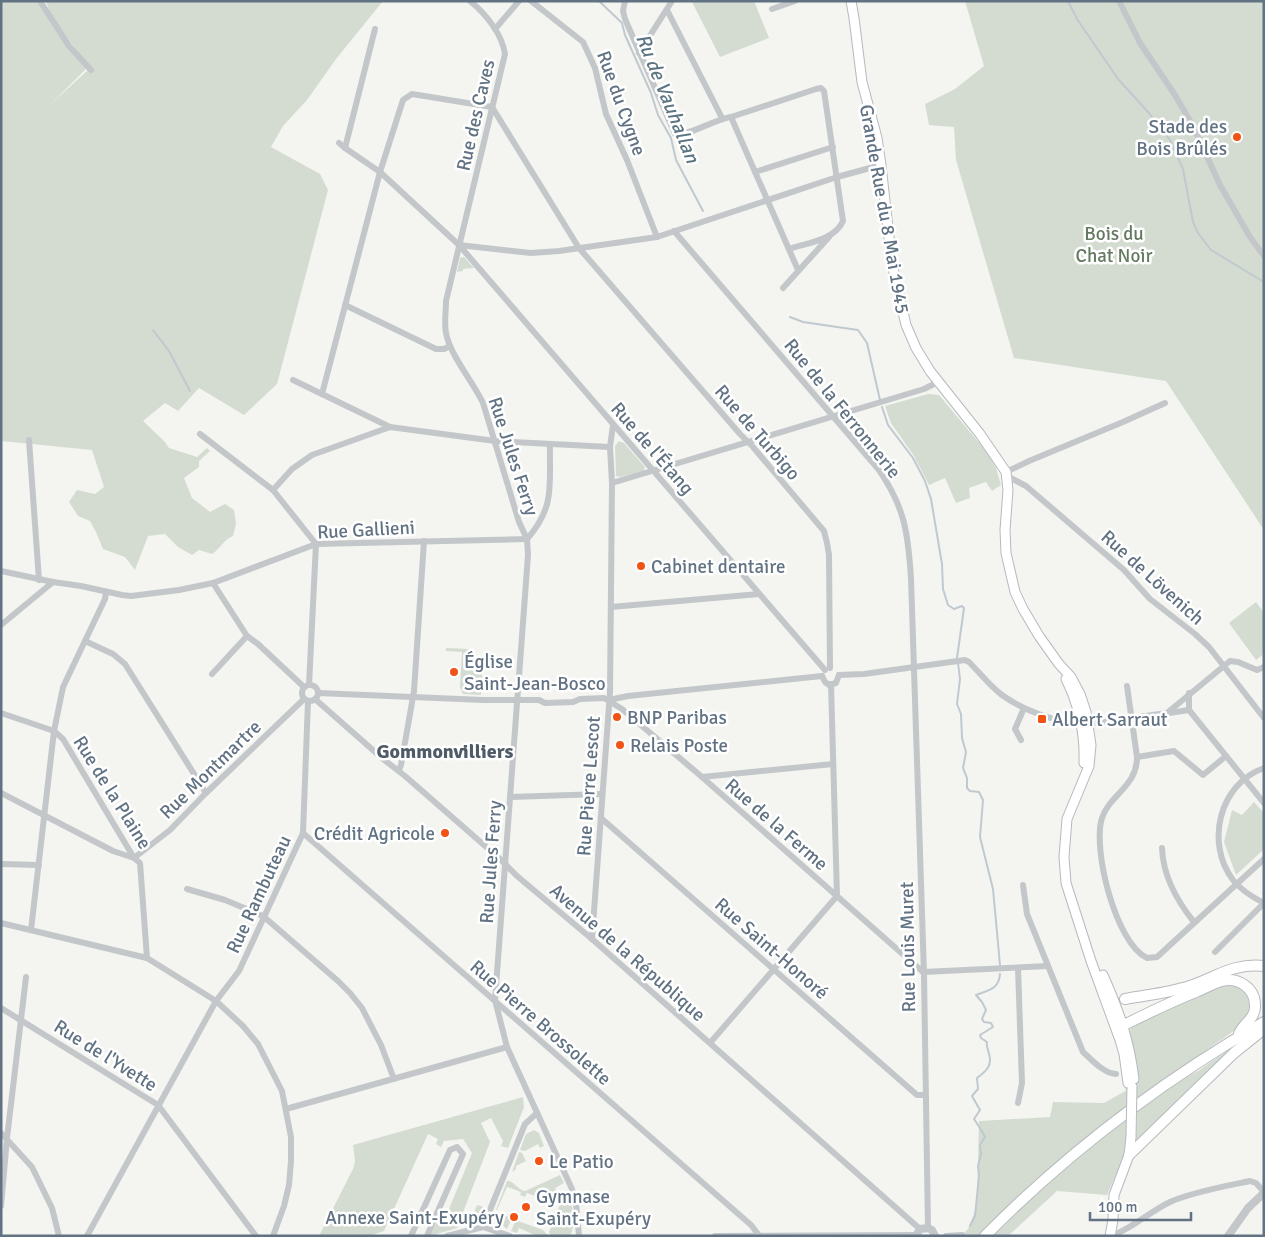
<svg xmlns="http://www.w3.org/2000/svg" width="1265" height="1237" font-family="Signika,sans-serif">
<rect width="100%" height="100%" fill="#f4f5f0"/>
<g fill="#d4dcd1">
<path d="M1 1H39L61 39 87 68 51 104 90 68 52 18 46 1H383L336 59 307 100 283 126 271 147 320 174 328 190 277 384 244 415 199 388 178 411 165 403 143 421 165 442 169 448 197 457 207 448 210 451 199 461V467L184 478 192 498 210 512 225 504 234 510 236 524 233 536C224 539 221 548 212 554L199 550 192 555 178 547 165 534 148 536 135 570 125 557 103 549 96 532 90 521 78 516 69 502 77 490 95 494 104 487 92 450 1 441Z"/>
<polygon points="754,1 769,38 720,57 692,2"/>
<polygon points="965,1 1264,1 1264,530 1166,381 1014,358 956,160 954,127 929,125 925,104 955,89 984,66"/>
<polygon points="464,257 474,268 463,269 463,271 457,272 460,258"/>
<polygon points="928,394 939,395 986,451 996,468 1001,485 992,491 986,482 969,488 970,498 956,503 945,478 929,485 914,456 891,423 885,406"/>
<polygon points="619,441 624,443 645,467 644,471 620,477 616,476 615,446"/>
<polygon points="1256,602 1264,613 1264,654 1256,660 1229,623"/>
<polygon points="446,648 468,649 468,660 483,661 481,695 463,694 460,687 462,652 446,651"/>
<polygon points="1254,802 1264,813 1264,849 1236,875 1224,842 1232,810 1242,815"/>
<polygon points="485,876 497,876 496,888 485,886"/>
<path d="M1237 983C1255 1002 1256 1004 1241 1026L1137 1098 1136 1070 1130 1030 1133 1025 1218 984Z"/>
<polygon points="1244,1039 1136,1144 1137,1109 1180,1080 1198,1071"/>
<polygon points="1127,1090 1127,1106 1051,1167 980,1236 961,1236 968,1229 977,1206 979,1121 1050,1117 1053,1102 1104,1103"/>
<polygon points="523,1097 524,1107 508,1148 501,1146 503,1141 491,1118 481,1123 490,1142 457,1228 430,1236 436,1224 444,1221 472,1153 463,1139 444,1141 441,1147 436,1144 438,1139 428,1134 384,1231 369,1236 319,1236 353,1169 355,1161 353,1145"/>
<polygon points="1128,1117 1127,1137 1123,1158 1107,1195 1057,1191 1008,1236 993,1236 1052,1179"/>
<polygon points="534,1130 539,1133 544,1146 540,1148 538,1144 525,1151 520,1150 526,1134"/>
<polygon points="519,1152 522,1153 526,1161 516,1166 516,1169 512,1172"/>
<path d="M560 1175 564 1183 555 1188 560 1198 555 1201 537 1194 535 1196 527 1193 525 1197 520 1195 521 1192 507 1187 497 1210H496L507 1181C515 1181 517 1190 525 1191Z"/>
<path d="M570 1199C573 1210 576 1226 570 1236H551L549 1232 561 1202Z"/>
<polygon points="477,1205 484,1207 477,1220 472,1218"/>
<polygon points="495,1212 512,1218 507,1229 498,1222"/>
<polygon points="518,1221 543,1230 548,1236 537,1236 519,1228 517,1233 511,1231 515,1222 517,1222"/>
</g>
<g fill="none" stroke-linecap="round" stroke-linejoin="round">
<g stroke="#bfc9cf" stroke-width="2">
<polyline points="599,1 622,23 625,35 651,93 658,115 671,138 676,160 703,211"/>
<polyline points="1068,1 1077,19 1118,79 1149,113 1170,140 1183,169 1193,222 1198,233 1211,250 1264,282"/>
<polyline points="790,317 803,322 858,330 867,343 880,400"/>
<polyline points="153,330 169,351 190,391"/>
<polyline points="882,407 888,425 913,458 925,481 931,499 942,564 943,589 948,605 954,609 962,606 964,608 957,658"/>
<polyline points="958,663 960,679 957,704 961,714 962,738 966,752 963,768 967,778 967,788 970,791 979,792 983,800 980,837 993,889 1000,965"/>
<path d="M970 1226 975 1216 979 1176 978 1166 981 1154 980 1145 985 1137C984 1134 976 1122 974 1119L980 1110 972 1096 978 1089 977 1078C985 1072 993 1066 989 1054 988 1048 986 1047 987 1042L981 1038 980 1035 993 1027 991 1023 984 1022 982 1019 986 1010 982 1002 976 995C989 990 999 989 1000 974"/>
</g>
<g stroke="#b5babf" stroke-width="11">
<g id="secondary">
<polyline points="851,1 854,18 862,82 877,138 881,165 892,264 906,325 916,348 930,371 980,434 1006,472 1008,490 1005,530 1006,553 1015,592 1023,609 1039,636 1059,664 1071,677 1080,694 1086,712 1091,745 1089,766 1067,819 1064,857 1066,883 1091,961 1120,1040 1124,1054 1128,1083 1132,1087"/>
<path d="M1066 679C1079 705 1085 733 1084 763"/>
<path d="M1103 975C1119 1011 1129 1039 1134 1079"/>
<polyline points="1110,1236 1113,1220 1114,1195 1129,1155 1131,1137"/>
</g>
</g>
<g stroke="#b6babe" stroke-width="12">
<g id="primary">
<path d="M1125 999C1146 995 1169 993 1190 986 1217 977 1232 963 1264 966"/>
<path d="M1124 1025C1148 1013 1173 1001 1198 991 1205 988 1214 983 1222 981 1238 977 1255 988 1255 1005 1256 1019 1243 1023 1239 1034"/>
<polyline points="1129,1155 1234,1053 1264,1029"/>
<path d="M985 1236C1068 1152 1162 1081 1264 1022"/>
</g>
</g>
<g stroke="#c3c7ca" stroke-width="6">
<polyline points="40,1 69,46 91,70"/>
<path d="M470 1C486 14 502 34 505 54L446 301C446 312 444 323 446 333 450 355 473 382 483 403L519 522 527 539 528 555 495 1000 507 1047 572 1189 576 1203 579 1236"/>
<polyline points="531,1 583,42 595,68 606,114 627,160 657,237"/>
<path d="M625 1 623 11 625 19 675 134C687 137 715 119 731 117L816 89 821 88 824 91 843 221C835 240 807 243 789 249"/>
<polyline points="1119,1 1140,43 1175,95 1193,126 1220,185 1250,237 1264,256"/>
<polyline points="772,9 795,1"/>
<polyline points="667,10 722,118"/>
<polyline points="495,29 519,1"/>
<polyline points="639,53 672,1"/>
<polyline points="731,117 798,270"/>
<polyline points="339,143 345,148 380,172 459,245 531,253 559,251 657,237 837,177 881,165"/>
<polyline points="345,148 375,29"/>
<polyline points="755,172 833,147"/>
<path d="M674 231 879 470C905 508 908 533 911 578L924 974 928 1228"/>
<polyline points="459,245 825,670"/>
<polyline points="783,288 829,237"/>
<polyline points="345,305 436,349 444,349 450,346"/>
<polyline points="293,380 390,427"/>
<polyline points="322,394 380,172 403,100 412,94 492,107 579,248 740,434 753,447 824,531 827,543 829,555 830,668"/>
<polyline points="200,434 273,490 316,544 309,685"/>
<polyline points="29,440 39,580"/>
<polyline points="1006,472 1029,461 1123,422 1165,403"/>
<polyline points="1007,476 1026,486 1124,570 1150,599 1195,634 1209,647 1264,718"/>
<polyline points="612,483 924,389 938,382"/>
<polyline points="273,490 292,469 312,455 390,427 495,441 610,447"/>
<path d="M527 539C556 506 549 484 550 444"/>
<polyline points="1,571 53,582 81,586 122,595 131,596 179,590 213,583 316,544 527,539"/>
<polyline points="213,583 247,636 258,644 304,687"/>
<polyline points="611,607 759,594"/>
<polyline points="1,625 53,582"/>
<polyline points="85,641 113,654 125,664 206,793"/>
<polyline points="212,674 247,636"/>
<path d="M839 675 864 674 965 660 969 662C980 673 990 686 1002 695 1024 711 1055 721 1081 725L1167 713 1230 661 1238 662 1257 670 1264 667"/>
<polyline points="822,676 825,682 829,685 836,683 839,675"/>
<circle cx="310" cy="693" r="8"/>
<path d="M1127 686 1137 757C1137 787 1110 794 1102 818 1092 849 1116 944 1147 958L1157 957 1264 859"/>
<polyline points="318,693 483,700 539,700 545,703 573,702 580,699 604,698 622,709 702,777 923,972 1048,966"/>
<polyline points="1189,693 1189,710 1264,803"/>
<polyline points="315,699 383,759 405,776 500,859 517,876 592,939 920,1229"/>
<polyline points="609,700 628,696 822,676"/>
<polyline points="1,713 54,731 63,739 134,858 140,863 147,958"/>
<polyline points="1169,713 1189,710"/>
<polyline points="1021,740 1015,729 1024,708"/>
<polyline points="1137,757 1174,751 1203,775 1226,756"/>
<path d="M1264 768C1219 784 1205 843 1233 880 1241 890 1252 897 1264 903"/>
<polyline points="399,770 401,765 414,691 424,541"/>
<polyline points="702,777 833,764"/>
<polyline points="1,793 113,851 134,858 170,830 206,793 304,699"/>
<polyline points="510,797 602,794"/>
<polyline points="601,818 917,1095 925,1095"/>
<polyline points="303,833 751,1225 758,1234"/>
<path d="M1162 848C1163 876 1177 901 1194 922"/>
<polyline points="1,864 39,865"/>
<path d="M1023 885 1027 914 1083 1052C1092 1060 1103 1073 1116 1074"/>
<polyline points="187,889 225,900 263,916 338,981 350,993 362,1008 381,1045 394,1079"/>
<polyline points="1,923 147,958 216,1001 243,1026 258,1044 282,1091 291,1137 291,1161 289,1185 284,1206 273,1236"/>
<polyline points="31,930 54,731 63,687 105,599 106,592"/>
<polyline points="592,939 610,692 612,483 610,447 613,425"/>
<polyline points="1215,952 1264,903"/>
<polyline points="1018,968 1022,1083 1018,1103"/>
<polyline points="1,1008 158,1105 256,1236"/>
<polyline points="710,1043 837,896 831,684"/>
<polyline points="286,1109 507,1047"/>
<polyline points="1,1133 32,1167 52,1208 59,1236"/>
<polyline points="1,1206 7,1138 26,977"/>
<polyline points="483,1227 525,1124 537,1113"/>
<path d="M1116 1234C1135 1226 1151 1211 1170 1202 1192 1192 1226 1186 1250 1181L1256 1183 1264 1192"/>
<polyline points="87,1236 216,1001 239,971 303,833 308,701"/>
<polyline points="411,1236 450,1150 457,1147 463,1154 427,1236"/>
<polyline points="447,1236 483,1227 510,1236"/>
<polyline points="715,1236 916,1235"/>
<polyline points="946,1236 962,1235"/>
</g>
<g stroke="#c3c7ca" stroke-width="8">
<polyline points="916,1236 920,1229 928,1228 932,1230 935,1236"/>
<polyline points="1228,1236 1248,1208 1264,1193"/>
</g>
<use href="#secondary" stroke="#fff" stroke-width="9"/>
<use href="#primary" stroke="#fff" stroke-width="10"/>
<g stroke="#b5babf" stroke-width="11" stroke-linecap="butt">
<polyline id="secondary-bridge" points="1131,1137 1132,1087"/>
</g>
<use href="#secondary-bridge" stroke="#fff" stroke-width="9"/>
</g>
<g fill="#f05314" stroke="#fff" stroke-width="2">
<circle cx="1237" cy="137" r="5"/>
<circle cx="641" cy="566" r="5"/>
<circle cx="454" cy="672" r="5"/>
<circle cx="617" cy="717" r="5"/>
<rect x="1037" y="714" width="10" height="10" rx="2.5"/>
<circle cx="620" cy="745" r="5"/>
<circle cx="445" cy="833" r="5"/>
<circle cx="539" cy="1161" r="5"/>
<circle cx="526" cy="1207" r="5"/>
<circle cx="514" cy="1217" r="5"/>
</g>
<g text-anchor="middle" stroke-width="5" stroke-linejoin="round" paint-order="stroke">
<g font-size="19" fill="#617283" stroke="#fff">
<text transform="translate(622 103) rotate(70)" y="7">Rue du Cygne</text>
<text transform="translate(475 115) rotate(-77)" y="7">Rue des Caves</text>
<text transform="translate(885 209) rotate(80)" y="7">Grande Rue du 8 Mai 1945</text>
<text transform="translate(843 408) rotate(51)" y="7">Rue de la Ferronnerie</text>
<text transform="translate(758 432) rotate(49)" y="7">Rue de Turbigo</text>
<text transform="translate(653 448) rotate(49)" y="7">Rue de l'Étang</text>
<text transform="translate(514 456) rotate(72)" y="7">Rue Jules Ferry</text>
<text transform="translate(366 529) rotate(-3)" y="7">Rue Gallieni</text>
<text transform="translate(1153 577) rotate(42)" y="7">Rue de Lövenich</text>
<text transform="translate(210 769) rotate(-44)" y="7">Rue Montmartre</text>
<text transform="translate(588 786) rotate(-86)" y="7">Rue Pierre Lescot</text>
<text transform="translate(113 792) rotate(58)" y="7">Rue de la Plaine</text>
<text transform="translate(777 824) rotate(41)" y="7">Rue de la Ferme</text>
<text transform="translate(490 862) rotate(-86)" y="7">Rue Jules Ferry</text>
<text transform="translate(258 894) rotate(-65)" y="7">Rue Rambuteau</text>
<text transform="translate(907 947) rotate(-91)" y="7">Rue Louis Muret</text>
<text transform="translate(772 948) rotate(41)" y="7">Rue Saint-Honoré</text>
<text transform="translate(628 952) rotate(41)" y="7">Avenue de la République</text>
<text transform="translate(541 1022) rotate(41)" y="7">Rue Pierre Brossolette</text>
<text transform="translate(106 1055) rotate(32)" y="7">Rue de l'Yvette</text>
</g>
<g font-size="19" fill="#617283" stroke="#fff" text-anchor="start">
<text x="1227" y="133" text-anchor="end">Stade des<tspan x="1227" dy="22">Bois Brûlés</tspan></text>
<text x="651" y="573">Cabinet dentaire</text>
<text x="464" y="668">Église<tspan x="464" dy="22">Saint-Jean-Bosco</tspan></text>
<text x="627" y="724">BNP Paribas</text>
<text x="1052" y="726">Albert Sarraut</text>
<text x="630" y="752">Relais Poste</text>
<text x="435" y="840" text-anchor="end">Crédit Agricole</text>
<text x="549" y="1168">Le Patio</text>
<text x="536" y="1203">Gymnase<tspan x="536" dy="22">Saint-Exupéry</tspan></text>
<text x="504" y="1224" text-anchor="end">Annexe Saint-Exupéry</text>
</g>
<g font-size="19" fill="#647a60" stroke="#fff">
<text x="1114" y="240">Bois du<tspan x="1114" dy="22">Chat Noir</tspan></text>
</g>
<g font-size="20" font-style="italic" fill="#5c7581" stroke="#fff">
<text transform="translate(668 98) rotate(68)" y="7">Ru de Vauhallan</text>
</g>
<g font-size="20" font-weight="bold" fill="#4f5c68" stroke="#fff">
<text x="445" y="758">Gommonvilliers</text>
</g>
</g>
<rect width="1265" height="1237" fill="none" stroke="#617283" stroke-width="5"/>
<path d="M1090 1212v8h101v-8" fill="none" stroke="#617283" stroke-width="2.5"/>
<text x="1098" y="1212" font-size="15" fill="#617283" stroke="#ffffff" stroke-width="4" paint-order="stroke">100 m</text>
</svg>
